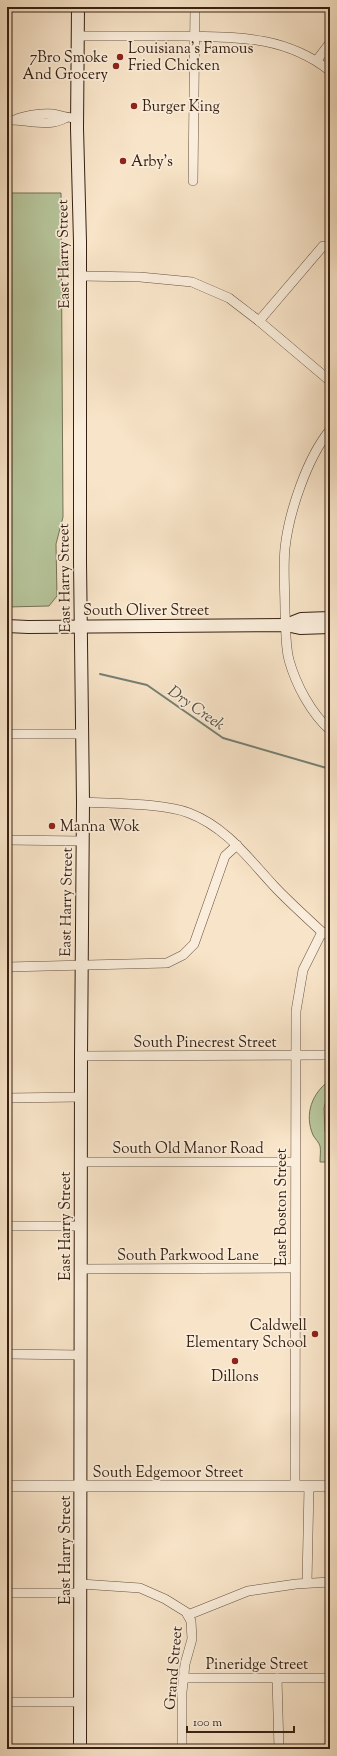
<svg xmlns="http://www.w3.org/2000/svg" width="337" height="1756" font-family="'Sorts Mill Goudy',serif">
<rect width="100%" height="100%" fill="#f8e4c8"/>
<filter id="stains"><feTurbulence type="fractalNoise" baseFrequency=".005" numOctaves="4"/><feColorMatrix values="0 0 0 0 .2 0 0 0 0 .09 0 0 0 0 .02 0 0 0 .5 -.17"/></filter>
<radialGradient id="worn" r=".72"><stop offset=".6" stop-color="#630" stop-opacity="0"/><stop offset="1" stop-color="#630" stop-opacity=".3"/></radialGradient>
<g fill="#b7c59b" stroke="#777256">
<polygon points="7,193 61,193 63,517 56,544 57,596 49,606 7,607"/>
<path d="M330 1080V1093L327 1097 324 1108 325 1131 330 1142V1162H320C320 1157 321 1150 320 1146 319 1142 315 1139 313 1135 304 1114 312 1093 330 1080Z"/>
</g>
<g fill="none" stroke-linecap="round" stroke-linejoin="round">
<polyline stroke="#747f73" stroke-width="2" points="100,674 147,685 223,738 330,769"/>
<g stroke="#67513f" stroke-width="10">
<g id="minor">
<path d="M78 36C113 36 149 36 185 36 237 37 286 36 330 71"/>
<polyline points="317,60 330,43"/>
<path d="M17 119C27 115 47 112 58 115 65 117 70 118 77 118"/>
<path d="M7 120C26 119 48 128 65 118"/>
<polyline points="193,181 195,7"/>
<polyline points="80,276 140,277 192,282 229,298 259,321 330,381"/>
<polyline points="259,321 323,246"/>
<path d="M330 430C307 458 289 512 285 548 283 569 285 590 285 612 286 627 285 645 289 660 296 685 311 713 330 730"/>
<polyline points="7,734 82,734"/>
<path d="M83 802C113 804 163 803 189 813 226 827 248 858 274 886 289 902 306 917 322 932L330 936"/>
<polyline points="7,840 83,841"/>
<polyline points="7,967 167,963 183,955 194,944 225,856 237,845"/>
<polyline points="81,1056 330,1055"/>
<polyline points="7,1098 81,1097"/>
<polyline points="81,1162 294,1162"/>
<polyline points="7,1226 81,1226"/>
<polyline points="81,1269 295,1268"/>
<polyline points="7,1354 81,1355"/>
<polyline points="295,1486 296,1011 303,970 322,932"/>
<polyline points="307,1583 309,1486"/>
<polyline points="81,1584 140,1588 165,1599 186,1612 191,1621 192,1639 185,1664 182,1692 182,1749"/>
<polyline points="7,1593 81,1593"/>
<polyline points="188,1615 248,1591 296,1584 330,1582"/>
<polyline points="183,1678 330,1678"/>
<polyline points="277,1678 279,1749"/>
<polyline points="7,1702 81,1702"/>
</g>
</g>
<g stroke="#67513f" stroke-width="12">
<polyline id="tertiary" points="7,1486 330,1486"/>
</g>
<g stroke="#372011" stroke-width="14">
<g id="secondary">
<polyline points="78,7 77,128 80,242 80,563 83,802 81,1056 80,1749"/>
<polyline points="286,625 301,619 330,618"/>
<polyline points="7,626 28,627 286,625 300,628 330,627"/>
</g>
</g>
<use href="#minor" stroke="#faeddb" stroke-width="9"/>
<use href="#tertiary" stroke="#faeddb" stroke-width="11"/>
<use href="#secondary" stroke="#faeddb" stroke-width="12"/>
</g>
<g fill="#8f2418" stroke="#faeddb" stroke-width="1.5">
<circle cx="120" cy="57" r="4"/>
<circle cx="116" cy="66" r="4"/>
<circle cx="134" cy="106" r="4"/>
<circle cx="123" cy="161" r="4"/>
<circle cx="52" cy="826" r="4"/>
<circle cx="315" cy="1334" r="4"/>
<circle cx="235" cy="1361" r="4"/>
</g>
<g text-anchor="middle" stroke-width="3.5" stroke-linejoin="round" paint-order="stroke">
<g font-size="15" fill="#372011" stroke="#faeddb" text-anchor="start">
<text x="128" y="53">Louisiana's Famous<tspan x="128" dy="17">Fried Chicken</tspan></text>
<text x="108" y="62" text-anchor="end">7Bro Smoke<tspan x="108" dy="17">And Grocery</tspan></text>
<text x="142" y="111">Burger King</text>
<text x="131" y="166">Arby's</text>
<text x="60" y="831">Manna Wok</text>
<text x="307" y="1330" text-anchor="end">Caldwell<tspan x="307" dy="17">Elementary School</tspan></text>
<text x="235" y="1381" text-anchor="middle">Dillons</text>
</g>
<g font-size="15" fill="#372011" stroke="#faeddb">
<text transform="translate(63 254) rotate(-91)" y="5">East Harry Street</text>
<text transform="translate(64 578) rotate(-91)" y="5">East Harry Street</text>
<text x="146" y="615">South Oliver Street</text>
<text transform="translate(66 902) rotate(-89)" y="5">East Harry Street</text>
<text x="205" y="1047">South Pinecrest Street</text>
<text x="188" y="1153">South Old Manor Road</text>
<text transform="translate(281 1207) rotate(-90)" y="5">East Boston Street</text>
<text transform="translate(65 1226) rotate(-90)" y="5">East Harry Street</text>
<text x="188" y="1260">South Parkwood Lane</text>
<text x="168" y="1477">South Edgemoor Street</text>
<text transform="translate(65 1550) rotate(-90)" y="5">East Harry Street</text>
<text x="257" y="1669">Pineridge Street</text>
<text transform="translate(173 1668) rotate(-85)" y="5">Grand Street</text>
</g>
<g font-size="16" font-style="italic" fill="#565042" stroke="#faeddb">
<text transform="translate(197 707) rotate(35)" y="6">Dry Creek</text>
</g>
</g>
<rect width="337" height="1756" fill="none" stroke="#f8e4c8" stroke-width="24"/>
<rect x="8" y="8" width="321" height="1740" fill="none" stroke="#372011" stroke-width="2"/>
<rect x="12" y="12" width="313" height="1732" fill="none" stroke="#372011"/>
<path d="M187 1726v6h107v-6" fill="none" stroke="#372011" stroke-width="2"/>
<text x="193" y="1726" font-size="12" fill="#372011" stroke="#faeddb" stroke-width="3" paint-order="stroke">100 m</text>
<rect width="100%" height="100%" filter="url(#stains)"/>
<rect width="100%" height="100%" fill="url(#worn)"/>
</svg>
